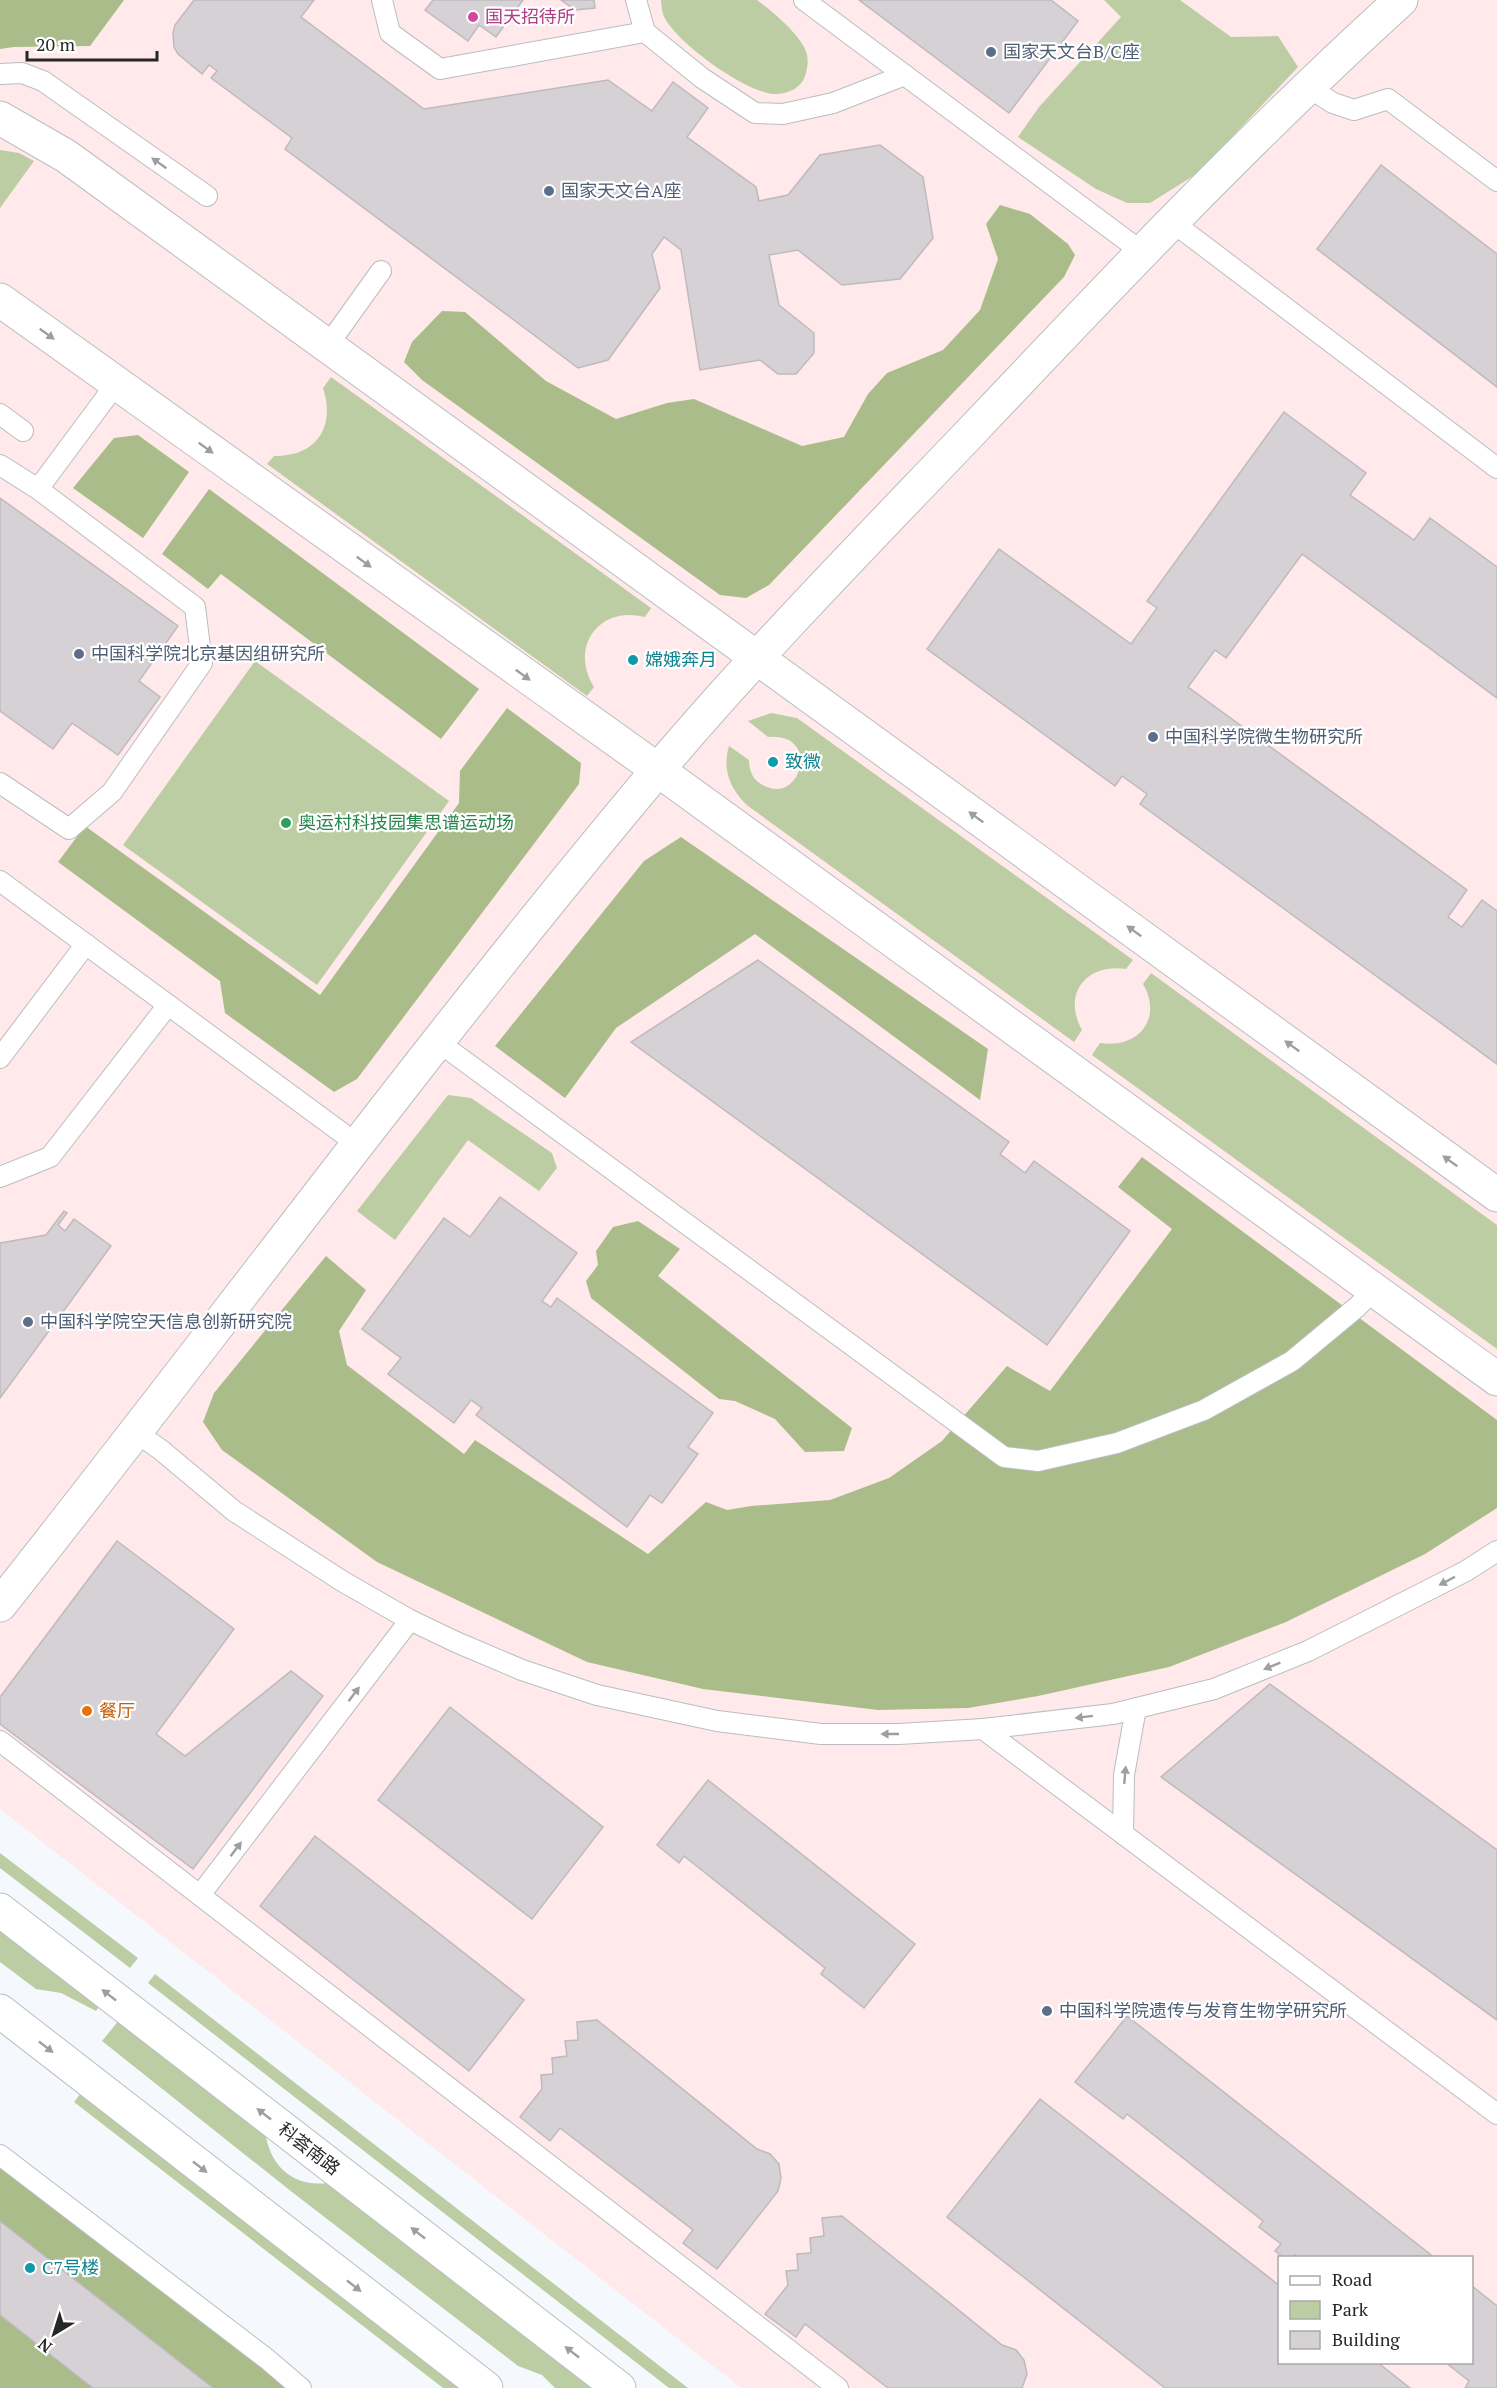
<svg xmlns="http://www.w3.org/2000/svg" width="1497" height="2388" font-family="'PT Serif','Noto Sans SC',serif">
<rect width="100%" height="100%" fill="#f5f9fe"/>
<path fill="#ffe9ea" fill-rule="evenodd" d="M0 0H1497V2388H741L0 1809ZM1280 2258H1472V2362H1280Z"/>
<g fill="#bdcda3">
<path d="M661 0H757C771 10 798 33 805 49 809 58 808 67 805 76 801 88 789 93 777 94 749 96 672 40 663 14 662 10 661 4 661 0Z"/>
<polygon points="1104,0 1180,0 1231,37 1278,36 1298,67 1198,173 1150,203 1127,203 1096,189 1018,137 1039,107 1121,17"/>
<polygon points="0,150 19,153 34,161 0,208"/>
<path d="M331 377 651 608 645 617C599 605 569 647 594 687L587 696 267 464 274 456C316 457 336 427 323 388Z"/>
<polygon points="255,661 449,801 317,985 123,845"/>
<path d="M771 713 797 718 1133 960 1126 969C1086 963 1062 994 1082 1030L1074 1042 748 806C730 789 722 770 729 746L749 760C749 769 752 779 761 784 800 809 823 732 768 737L748 721Z"/>
<path d="M1151 973 1497 1225V1349L1092 1055 1100 1043C1139 1049 1163 1018 1143 984Z"/>
<polygon points="448,1095 471,1098 552,1153 557,1168 539,1191 468,1140 395,1240 357,1211"/>
<polygon points="0,1853 138,1958 130,1968 0,1868"/>
<polygon points="0,1928 101,2004 96,2011 61,1993 36,1989 0,1962"/>
<polygon points="155,1974 688,2388 669,2388 148,1983"/>
<path d="M120 2019 266 2137C272 2168 295 2187 327 2183L591 2388H555L542 2375 518 2366 292 2192 102 2041Z"/>
<polygon points="84,2089 469,2388 443,2388 74,2102"/>
</g>
<g fill="#aabc89">
<polygon points="0,0 124,0 90,46 14,47 0,49"/>
<polygon points="1000,205 1030,214 1068,244 1075,255 1064,277 769,585 746,598 720,595 422,380 404,362 412,342 442,311 465,312 546,381 616,419 667,403 694,399 802,446 844,437 868,394 887,373 943,350 980,310 998,259 986,224"/>
<polygon points="138,435 189,472 143,538 73,488 114,438"/>
<polygon points="209,489 479,689 441,739 221,574 208,589 162,554"/>
<polygon points="507,708 581,763 579,784 357,1079 334,1092 225,1013 220,981 58,862 85,826 320,995 459,803 460,771"/>
<polygon points="681,837 988,1049 980,1100 755,934 616,1028 565,1098 495,1046 644,861"/>
<polygon points="1142,1157 1497,1420 1497,1508 1425,1554 1286,1622 1169,1667 1038,1696 968,1708 878,1710 703,1689 587,1662 377,1562 222,1450 203,1422 214,1393 326,1256 366,1290 339,1331 347,1365 464,1454 475,1440 648,1554 706,1502 727,1510 751,1506 830,1500 889,1478 942,1441 1007,1366 1050,1391 1172,1229 1118,1187"/>
<polygon points="638,1221 680,1249 658,1276 852,1428 844,1451 805,1452 775,1419 735,1401 719,1399 591,1298 586,1281 598,1265 596,1251 613,1227"/>
<polygon points="0,2155 301,2388 213,2388 0,2221"/>
<polygon points="0,2315 93,2388 0,2388"/>
</g>
<g fill="#d5d1d5" stroke="#bebabe" stroke-width="1.5">
<polygon points="194,0 314,0 301,17 424,109 608,80 652,111 673,82 708,108 687,137 756,187 759,201 788,195 820,155 880,145 923,177 933,238 900,279 842,285 798,250 769,255 779,305 814,333 814,353 796,374 778,374 760,360 700,370 681,250 664,237 652,254 660,288 608,360 578,368 285,149 292,138 211,78 217,71 209,65 202,74 178,54 174,47 173,33 175,25"/>
<polygon points="433,0 523,0 496,37 479,25 468,41 425,10"/>
<polygon points="561,0 594,0 595,8 575,10"/>
<polygon points="859,0 1051,0 1078,21 1009,113"/>
<polygon points="1381,165 1497,254 1497,387 1317,249"/>
<polygon points="1284,412 1366,473 1350,495 1414,540 1430,518 1497,567 1497,698 1302,554 1226,658 1215,650 1188,687 1467,890 1448,917 1462,927 1482,900 1497,911 1497,1064 1140,804 1147,794 1122,776 1115,786 927,649 999,549 1131,644 1157,608 1147,601"/>
<polygon points="0,498 178,626 139,681 160,697 118,755 72,723 53,749 0,711"/>
<polygon points="758,960 1009,1142 1000,1154 1025,1173 1034,1161 1130,1231 1047,1345 631,1042"/>
<polygon points="500,1197 577,1253 542,1301 551,1307 557,1298 713,1413 688,1447 698,1454 662,1503 650,1495 627,1527 476,1415 482,1408 471,1400 454,1423 388,1374 401,1358 362,1329 444,1218 470,1237"/>
<polygon points="64,1211 67,1213 58,1225 65,1231 74,1219 111,1246 0,1398 0,1243 46,1235"/>
<polygon points="117,1541 234,1629 156,1734 185,1756 291,1671 323,1696 193,1869 0,1724 0,1697"/>
<polygon points="1270,1684 1497,1850 1497,2020 1161,1777"/>
<polygon points="450,1707 603,1827 532,1919 378,1800"/>
<polygon points="708,1780 915,1944 864,2008 821,1974 825,1968 684,1856 679,1863 657,1845"/>
<polygon points="315,1836 524,2000 469,2071 260,1906"/>
<polygon points="1127,2016 1435,2258 1298,2258 1295,2255 1293,2258 1284,2258 1275,2251 1281,2244 1259,2227 1263,2221 1127,2114 1123,2119 1075,2082"/>
<polygon points="597,2020 757,2149 770,2154 779,2164 781,2178 778,2191 717,2269 683,2243 693,2230 560,2128 550,2141 520,2117 542,2089 541,2075 553,2074 552,2058 567,2056 565,2041 578,2040 577,2022"/>
<polygon points="1040,2099 1280,2286 1280,2362 1377,2362 1410,2388 1165,2388 947,2217"/>
<polygon points="842,2216 1002,2345 1016,2350 1024,2360 1027,2374 1022,2388 888,2388 805,2324 796,2337 765,2314 788,2285 786,2271 798,2270 797,2254 811,2253 810,2238 824,2236 822,2218"/>
<polygon points="0,2221 213,2388 93,2388 0,2315"/>
<polygon points="1472,2286 1497,2306 1497,2388 1465,2388 1469,2381 1445,2362 1472,2362"/>
</g>
<g fill="none" stroke-linecap="round" stroke-linejoin="round">
<g stroke="#b9bec1" stroke-width="22">
<g id="lane">
<polyline points="382,0 390,33 440,69 645,32"/>
<polyline points="636,0 645,32 702,78 755,113 783,114 833,103 905,75"/>
<polyline points="804,0 1142,252"/>
<polyline points="0,74 22,73 43,81 207,196"/>
<polyline points="1308,87 1333,103 1354,110 1388,99 1497,181"/>
<polyline points="1171,221 1497,468"/>
<polyline points="328,345 381,271"/>
<polyline points="0,414 23,431"/>
<polyline points="0,465 38,489 195,607 202,663 112,792 69,829 0,783"/>
<polyline points="38,489 116,384"/>
<polyline points="0,881 357,1144"/>
<polyline points="437,1041 1004,1457 1038,1461 1117,1443 1204,1410 1292,1361 1357,1307 1374,1290"/>
<polyline points="0,1058 86,944"/>
<polyline points="0,1177 50,1157 168,1005"/>
<polyline points="137,1433 161,1450 234,1511 342,1581 410,1620 456,1642 522,1670 597,1695 717,1721 821,1734 899,1734 983,1729 1113,1714 1214,1689 1308,1651 1466,1571 1497,1551"/>
<polyline points="983,1729 1497,2114"/>
<polyline points="0,1741 838,2388"/>
<polyline points="1123,1834 1124,1775 1136,1708"/>
<polyline points="200,1895 410,1620"/>
<polyline points="0,2155 267,2359 301,2388"/>
</g>
</g>
<g stroke="#b9bec1" stroke-width="35">
<g id="street">
<polyline points="0,118 66,156 1497,1195"/>
<polyline points="0,300 658,770 1497,1379"/>
<path d="M0 1605C220 1328 429 1042 657 771 756 654 864 544 970 433 1110 285 1250 137 1401 0"/>
</g>
</g>
<g stroke="#b9bec1" stroke-width="35">
<g id="secondary">
<polyline points="0,1910 619,2388"/>
<polyline points="0,2011 486,2388"/>
</g>
</g>
<use href="#lane" stroke="#fff" stroke-width="20"/>
<use href="#street" stroke="#fff" stroke-width="33"/>
<use href="#secondary" stroke="#fff" stroke-width="33"/>
</g>
<defs><path id="oneway-solid" d="M-6-.8H1V-3.2L6.5 0L1 3.2V.8H-6Z" transform="scale(1.5)"/></defs>
<g fill="#9d9e9f">
<use href="#oneway-solid" transform="translate(159 163) rotate(-145)"/>
<use href="#oneway-solid" transform="translate(47 334) rotate(36)"/>
<use href="#oneway-solid" transform="translate(206 448) rotate(36)"/>
<use href="#oneway-solid" transform="translate(364 562) rotate(36)"/>
<use href="#oneway-solid" transform="translate(523 675) rotate(36)"/>
<use href="#oneway-solid" transform="translate(976 817) rotate(-144)"/>
<use href="#oneway-solid" transform="translate(1134 931) rotate(-144)"/>
<use href="#oneway-solid" transform="translate(1292 1046) rotate(-144)"/>
<use href="#oneway-solid" transform="translate(1450 1161) rotate(-144)"/>
<use href="#oneway-solid" transform="translate(1447 1581) rotate(152)"/>
<use href="#oneway-solid" transform="translate(1272 1666) rotate(158)"/>
<use href="#oneway-solid" transform="translate(354 1694) rotate(-53)"/>
<use href="#oneway-solid" transform="translate(1084 1717) rotate(173)"/>
<use href="#oneway-solid" transform="translate(890 1734) rotate(180)"/>
<use href="#oneway-solid" transform="translate(1125 1775) rotate(-85)"/>
<use href="#oneway-solid" transform="translate(236 1849) rotate(-53)"/>
<use href="#oneway-solid" transform="translate(109 1995) rotate(-142)"/>
<use href="#oneway-solid" transform="translate(46 2047) rotate(38)"/>
<use href="#oneway-solid" transform="translate(264 2114) rotate(-142)"/>
<use href="#oneway-solid" transform="translate(200 2167) rotate(38)"/>
<use href="#oneway-solid" transform="translate(418 2233) rotate(-142)"/>
<use href="#oneway-solid" transform="translate(354 2286) rotate(38)"/>
<use href="#oneway-solid" transform="translate(572 2352) rotate(-142)"/>
</g>
<circle fill="#d1479c" stroke="#fff" stroke-width="2" cx="473" cy="17" r="6"/>
<g fill="#5c6f8a" stroke="#fff" stroke-width="2">
<circle cx="991" cy="52" r="6"/>
<circle cx="549" cy="191" r="6"/>
<circle cx="79" cy="654" r="6"/>
<circle cx="1153" cy="737" r="6"/>
<circle cx="28" cy="1322" r="6"/>
<circle cx="1047" cy="2011" r="6"/>
</g>
<g fill="#0f9aa8" stroke="#fff" stroke-width="2">
<circle cx="633" cy="660" r="6"/>
<circle cx="773" cy="762" r="6"/>
<circle cx="30" cy="2268" r="6"/>
</g>
<circle fill="#2e9e5b" stroke="#fff" stroke-width="2" cx="286" cy="823" r="6"/>
<circle fill="#e8710a" stroke="#fff" stroke-width="2" cx="87" cy="1711" r="6"/>
<g text-anchor="middle" stroke-width="4.5" stroke-linejoin="round" paint-order="stroke">
<g font-size="18" fill="#b23c85" stroke="#fff" text-anchor="start">
<text x="485" y="23">国天招待所</text>
</g>
<g font-size="18" fill="#4e5e75" stroke="#fff" text-anchor="start">
<text x="1003" y="58">国家天文台B/C座</text>
<text x="561" y="197">国家天文台A座</text>
<text x="91" y="660">中国科学院北京基因组研究所</text>
<text x="1165" y="743">中国科学院微生物研究所</text>
<text x="40" y="1328">中国科学院空天信息创新研究院</text>
<text x="1059" y="2017">中国科学院遗传与发育生物学研究所</text>
</g>
<g font-size="18" fill="#0d838f" stroke="#fff" text-anchor="start">
<text x="645" y="666">嫦娥奔月</text>
<text x="785" y="768">致微</text>
<text x="42" y="2274">C7号楼</text>
</g>
<g font-size="18" fill="#27864d" stroke="#fff" text-anchor="start">
<text x="298" y="829">奥运村科技园集思谱运动场</text>
</g>
<g font-size="18" fill="#c56008" stroke="#fff" text-anchor="start">
<text x="99" y="1717">餐厅</text>
</g>
<g font-size="18" fill="#262729" stroke="#fff">
<text transform="translate(309 2149) rotate(38)" y="6">科荟南路</text>
</g>
</g>
<rect x="1278" y="2256" width="195" height="108" fill="#ffffff" stroke="#a8a9a9" stroke-width="1.5"/>
<rect x="1290" y="2276" width="30" height="9" fill="#ffffff" stroke="#a8a9a9" stroke-width="1.5"/>
<text x="1332" y="2286" font-size="18" fill="#262729">Road</text>
<rect x="1290" y="2301" width="30" height="18" fill="#bdcda3" stroke="#a8a9a9" stroke-width="1.5"/>
<text x="1332" y="2316" font-size="18" fill="#262729">Park</text>
<rect x="1290" y="2331" width="30" height="18" fill="#d5d1d5" stroke="#a8a9a9" stroke-width="1.5"/>
<text x="1332" y="2346" font-size="18" fill="#262729">Building</text>
<g transform="translate(54 2334) rotate(218)" stroke="#ffffff" stroke-width="4.5" paint-order="stroke">
<path d="M0-4.5L10 22L0 15L-10 22Z" fill="#262729"/>
<text y="-9" font-size="16" font-weight="bold" text-anchor="middle" fill="#262729">N</text>
</g>
<path d="M27 51v9h130v-9" fill="none" stroke="#262729" stroke-width="3"/>
<text x="36" y="51" font-size="18" fill="#262729" stroke="#ffffff" stroke-width="4.5" paint-order="stroke">20 m</text>
</svg>
